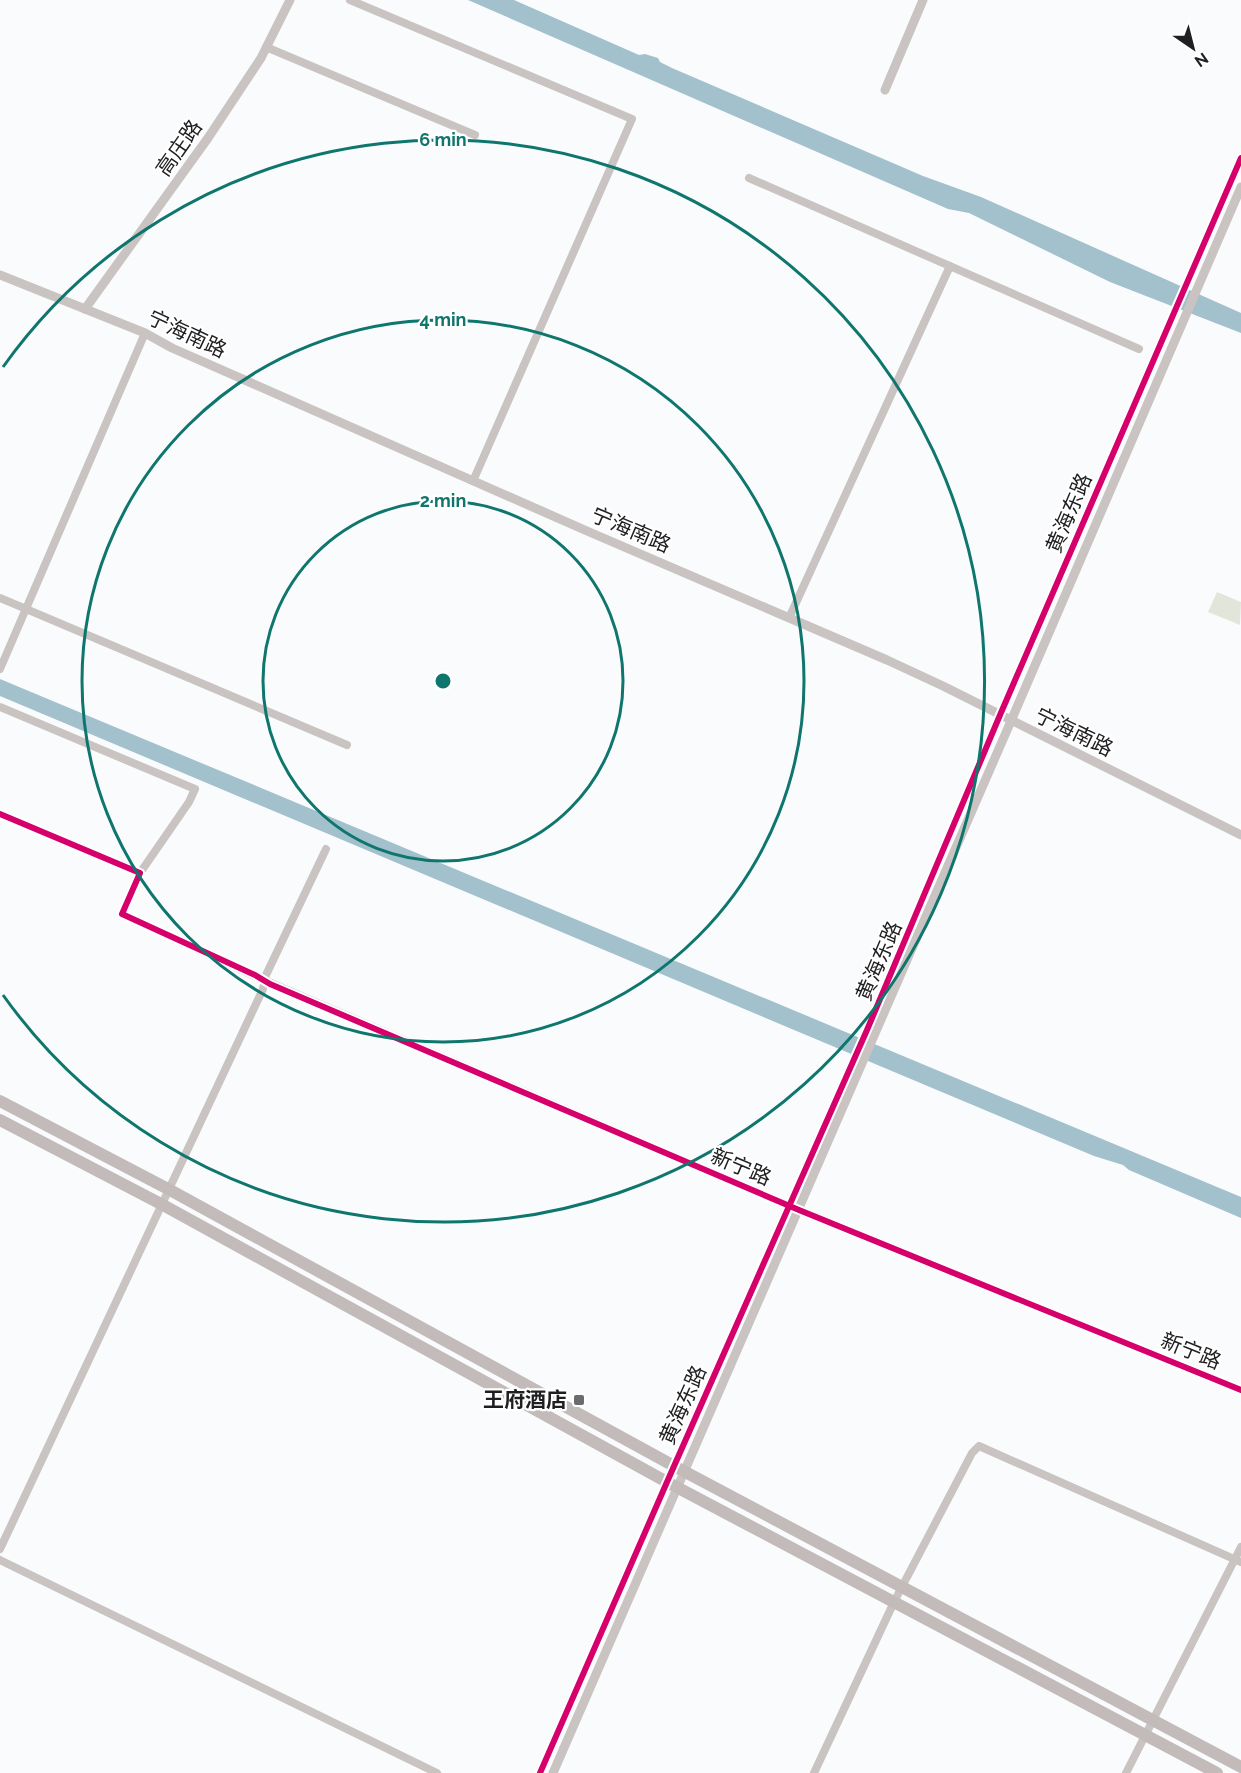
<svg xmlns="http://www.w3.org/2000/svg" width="1241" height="1773" font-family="Raleway,'Noto Sans SC',sans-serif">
<rect width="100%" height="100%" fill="#fafbfd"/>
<polygon fill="#e2e6da" points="1217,592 1241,602 1240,625 1208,612"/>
<g fill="#a2c1cd">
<polygon points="468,0 514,0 639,55 645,54 658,58 660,62 672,68 923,176 981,197 1241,313 1241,333 1110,282 969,213 948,209"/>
<polygon points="0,679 1241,1197 1241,1218 1129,1170 1123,1165 1094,1156 0,696"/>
</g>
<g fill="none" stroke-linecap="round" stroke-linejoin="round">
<g stroke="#c9c3c2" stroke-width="8">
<polyline points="350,0 632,119 473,481"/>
<polyline points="266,47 475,135"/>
<polyline points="749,178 1139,349"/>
<polyline points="0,598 347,745"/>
<polyline points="789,618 950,266"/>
<polyline points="0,669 145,333"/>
<polyline points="0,707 195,789 189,802 140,873"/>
<polyline points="0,814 140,873 122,914 265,981"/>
<polyline points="0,1549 263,989 266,975 326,849"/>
<polyline points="0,1560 437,1773"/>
<polyline points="814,1773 894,1602 972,1453 979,1446 1241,1562"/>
<polyline points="1126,1773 1241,1547"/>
</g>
<g stroke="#c9c3c2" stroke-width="9">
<polyline points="885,90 923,0"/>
<polyline points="0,275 145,333 172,348 587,531 887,660 943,686 1241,835"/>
<polyline points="85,309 208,138 261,58 290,0"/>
<polyline points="265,981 799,1210 1241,1390"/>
<polyline points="540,1773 667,1482 867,1030 1000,715 1241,158"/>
<polyline points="553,1773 1011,721 1241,187"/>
</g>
<g stroke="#c2bbba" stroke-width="12">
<polyline points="0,1101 170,1190 674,1466 1241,1767"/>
<polyline points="0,1120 163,1205 667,1482 1217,1773"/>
</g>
<g stroke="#fff" stroke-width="10">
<g id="cycleway">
<polyline points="0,814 140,873 122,914 255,975 270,984 799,1210 1241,1390"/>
<polyline points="540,1773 667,1482 867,1030 1000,715 1241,158"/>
</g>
</g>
<use href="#cycleway" stroke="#d6006c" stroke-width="6"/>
</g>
<g fill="none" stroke="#0f766e" stroke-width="3">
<circle cx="443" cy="681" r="180"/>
<circle cx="443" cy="681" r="361"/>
<path d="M3 367A541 541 0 1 1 3 995"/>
</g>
<rect fill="#6c6c6e" stroke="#fff" stroke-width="2" x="573" y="1394" width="12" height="12" rx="3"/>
<g text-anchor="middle" stroke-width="4.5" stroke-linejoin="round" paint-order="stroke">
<g font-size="21" fill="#1f1f21" stroke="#fff">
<text transform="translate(179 148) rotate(-55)" y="7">高庄路</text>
<text transform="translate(187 334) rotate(25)" y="7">宁海南路</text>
<text transform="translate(1069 513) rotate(-67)" y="7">黄海东路</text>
<text transform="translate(631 530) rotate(23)" y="7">宁海南路</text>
<text transform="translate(1074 732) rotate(26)" y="7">宁海南路</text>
<text transform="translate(879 961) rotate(-67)" y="7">黄海东路</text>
<text transform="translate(741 1167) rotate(23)" y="7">新宁路</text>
<text transform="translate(1191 1351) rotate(22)" y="7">新宁路</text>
<text transform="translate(683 1405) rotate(-66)" y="7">黄海东路</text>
</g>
<g font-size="21" font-weight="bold" fill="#1f1f21" stroke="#fff" text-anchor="end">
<text x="567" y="1407">王府酒店</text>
</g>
</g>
<circle cx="443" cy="681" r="9" fill="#0f766e" stroke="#fff" stroke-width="3"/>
<g font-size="18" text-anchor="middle" font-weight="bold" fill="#0f766e" stroke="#fff" stroke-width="4.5" stroke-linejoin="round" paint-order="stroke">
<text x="443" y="146">6 min</text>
<text x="443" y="326">4 min</text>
<text x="443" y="507">2 min</text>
</g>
<g transform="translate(1193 48) rotate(145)" stroke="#ffffff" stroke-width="4.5" paint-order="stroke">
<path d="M0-4.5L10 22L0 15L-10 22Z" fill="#1f1f21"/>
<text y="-9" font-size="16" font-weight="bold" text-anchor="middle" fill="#1f1f21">N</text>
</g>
</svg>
